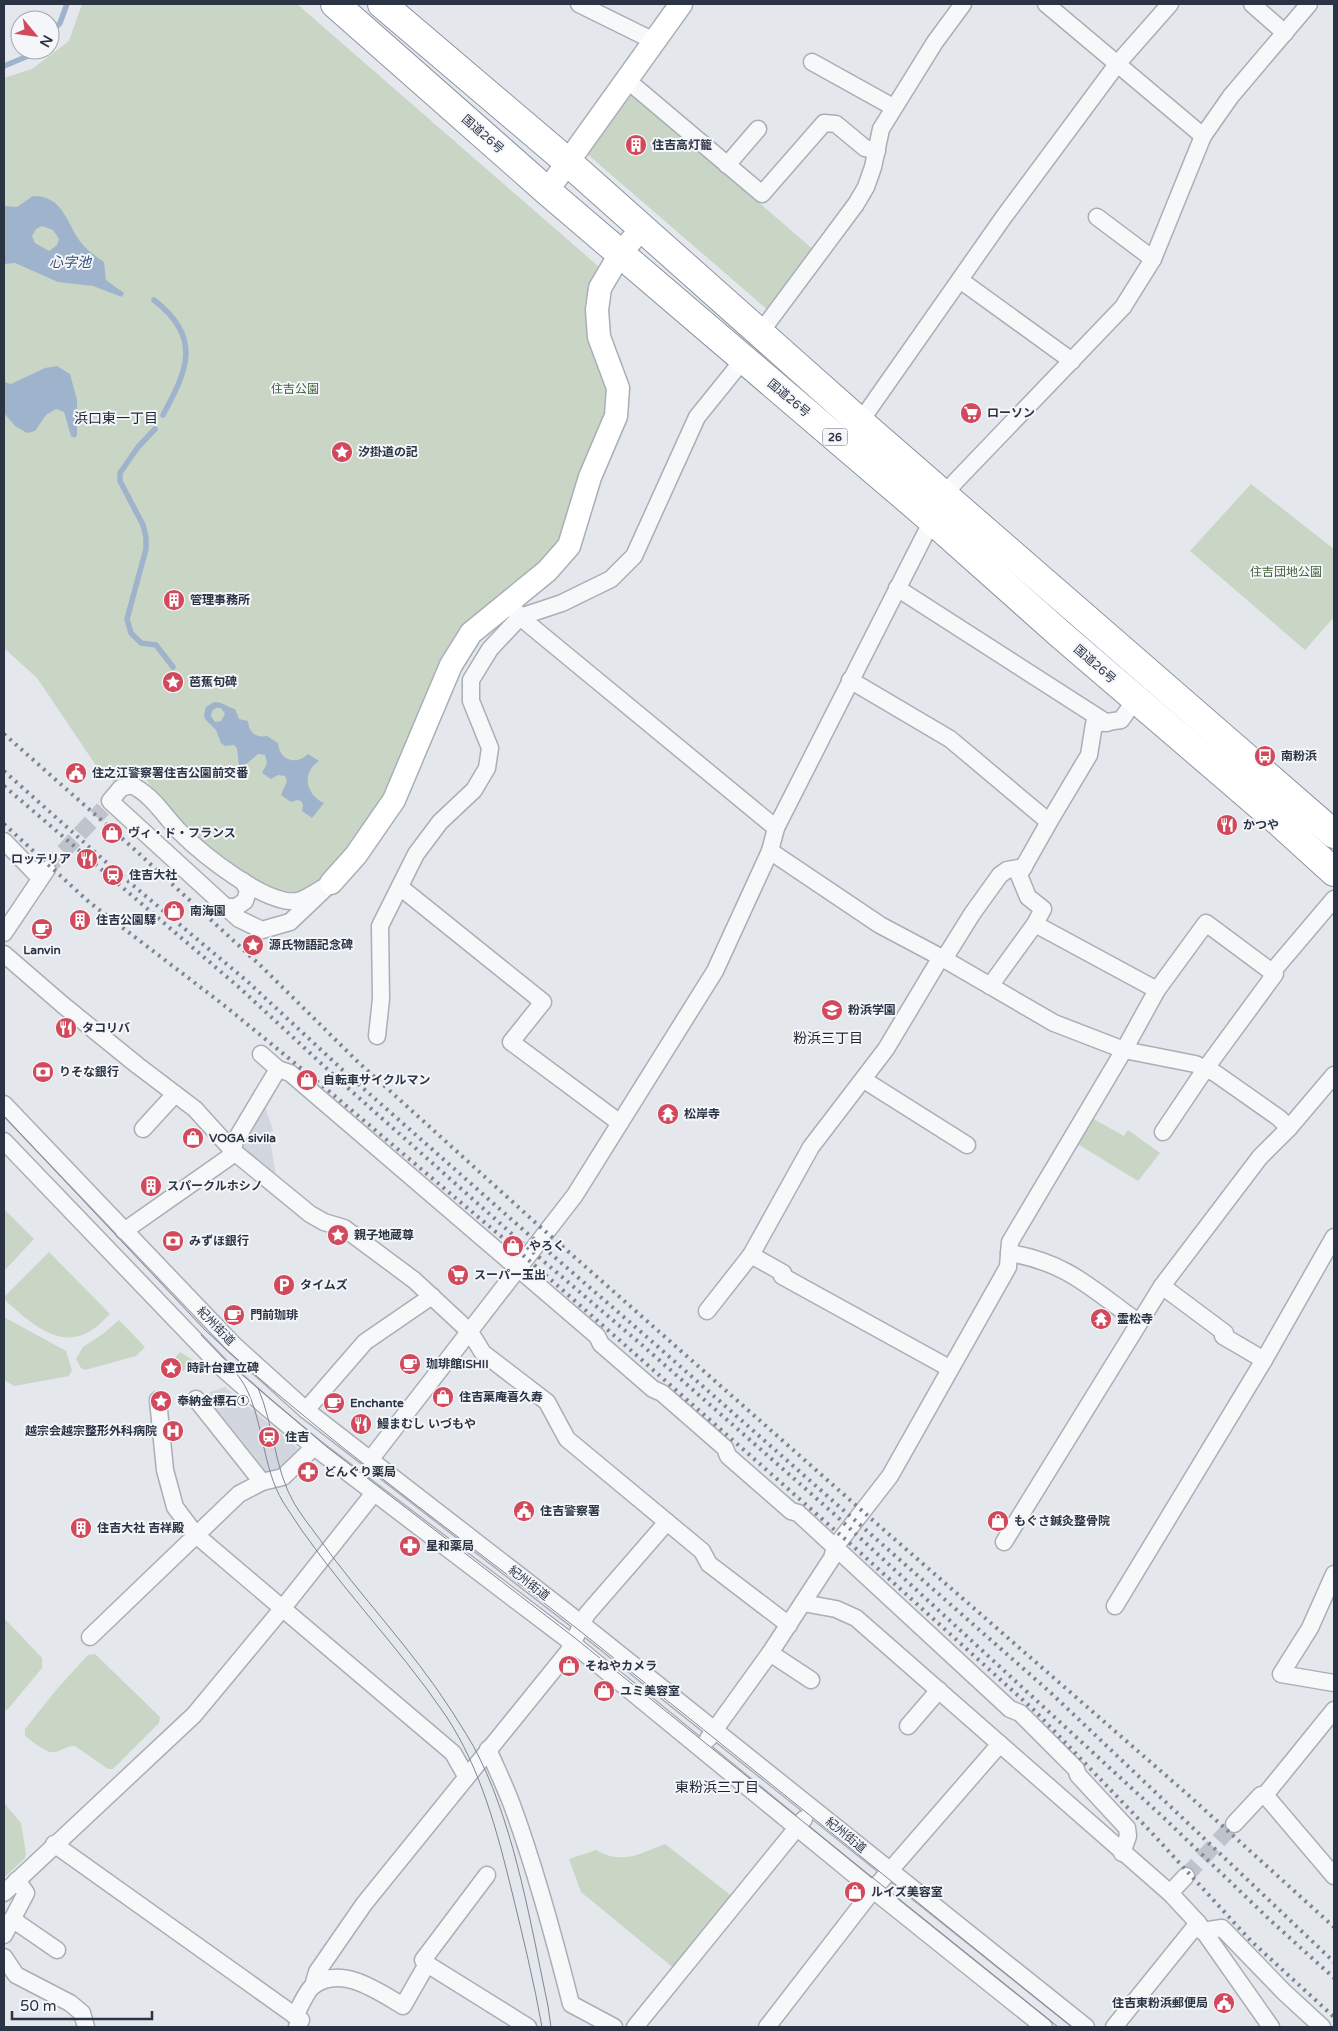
<svg xmlns="http://www.w3.org/2000/svg" width="1338" height="2031" font-family="'Varela Round','Noto Sans JP',sans-serif">
<rect width="100%" height="100%" fill="#e4e7ec"/>
<g fill="#d2d6de">
<polygon points="265,1107 273,1130 269,1134 277,1181 249,1157 239,1140"/>
<polygon points="225,1387 300,1450 285,1467 269,1473 261,1470 202,1395"/>
</g>
<g fill="#c9d6c5">
<polygon points="82,4 297,4 598,266 590,284 585,306 587,333 607,390 606,409 581,474 561,541 541,566 466,625 391,786 349,851 318,881 298,892 276,890 249,876 197,837 146,780 128,775 114,782 95,764 37,678 4,648 4,78 32,69 69,41"/>
<polygon points="630,91 815,251 769,311 586,153"/>
<polygon points="1251,484 1334,549 1334,617 1305,650 1190,551"/>
<polygon points="1090,1117 1124,1136 1128,1130 1160,1153 1138,1181 1076,1143"/>
<polygon points="4,1209 34,1239 4,1271"/>
<path d="M49 1252 110 1314C102 1322 91 1333 79 1336 51 1344 23 1316 5 1300L4 1297Z"/>
<polygon points="4,1317 66,1351 72,1370 69,1376 14,1386 4,1380"/>
<polygon points="119,1320 145,1347 136,1356 85,1370 81,1368 76,1359 83,1347 103,1334"/>
<polygon points="180,1352 196,1362 193,1366 173,1375 165,1369"/>
<polygon points="4,1618 42,1658 42,1668 8,1709 4,1711"/>
<path d="M95 1654 160 1717 159 1723 113 1769H108L75 1746C67 1745 62 1751 55 1752 45 1754 33 1741 25 1736V1729L57 1689 88 1655Z"/>
<polygon points="4,1803 21,1823 26,1853 25,1858 4,1878"/>
<path d="M665 1844 733 1897 676 1970 581 1892 569 1859 596 1850C623 1865 639 1854 665 1844Z"/>
</g>
<g fill="#9fb4cc" fill-rule="evenodd">
<path d="M33 196C65 196 66 225 83 245 88 251 97 257 104 262L106 280 124 293 122 297 93 286 58 282 15 263 4 264V206L17 207ZM42 226 53 230 59 239 57 245 49 251 35 243 32 236 36 229Z"/>
<polygon points="57,366 70,374 77,400 77,435 75,438 71,436 64,412 56,409 46,415 35,431 27,433 15,426 4,413 4,382 11,384 45,368"/>
<path d="M214 702C223 702 227 707 235 709L239 719 248 721C249 733 256 738 267 736L278 743C279 760 296 766 308 754L319 761C301 773 306 795 324 803L312 818 302 811 303 805 301 801 297 800 291 802 281 795 287 781 285 776 278 775 271 779 262 773 267 763 265 755 258 754 244 766H239L237 748 234 745 225 746 221 743 216 730 205 719 204 715 206 707ZM216 708H221L225 714 221 721 215 722 211 716 212 711Z"/>
</g>
<g fill="none" stroke-linecap="round" stroke-linejoin="round">
<g stroke="#9fb4cc" stroke-width="5.5">
<polyline points="50,33 60,23 67,4"/>
<polyline points="4,66 28,56 34,50"/>
<path d="M154 300C202 337 188 369 163 415"/>
<polyline points="155,429 138,447 120,473 120,481 143,525 146,537 146,549 127,619 131,633 141,643 156,645 173,667"/>
</g>
<g stroke="#bfc3cb" stroke-width="16" stroke-dasharray="16 8" stroke-linecap="butt">
<polyline points="47,869 103,809"/>
<polyline points="1186,1876 1234,1824"/>
</g>
<g stroke="#a9aeb7" stroke-width="19">
<g id="street">
<polyline points="579,4 654,41"/>
<polyline points="1046,4 1203,136"/>
<polyline points="1252,4 1285,33"/>
<polyline points="812,62 893,107"/>
<polyline points="627,80 762,194 824,123 836,124 865,148 877,151"/>
<polyline points="727,165 758,129"/>
<polyline points="1097,217 1153,259"/>
<polyline points="960,280 1072,361"/>
<polyline points="760,333 856,204 866,187 873,167 881,129 935,42 963,4"/>
<polyline points="860,422 1003,218 1118,63 1170,4"/>
<polyline points="897,588 1107,723"/>
<polyline points="515,610 520,617 776,828"/>
<polyline points="850,680 950,739 1049,822 1019,875 1028,897 1043,909 1035,924 990,986"/>
<path d="M131 785C152 794 164 816 180 832 202 854 265 905 297 901 305 900 322 888 331 883L290 922 262 930 239 919 110 801 121 788Z"/>
<polyline points="1049,822 1089,755 1094,724 1121,720 1136,699"/>
<polyline points="4,841 40,878"/>
<polyline points="770,851 880,925 944,959 1054,1023 1124,1050 1195,1064 1215,1073 1279,1118 1289,1128"/>
<polyline points="400,887 543,1002 511,1042 620,1123"/>
<polyline points="225,907 236,907 245,901 248,891 243,881"/>
<polyline points="1035,924 1157,990"/>
<polyline points="4,933 47,869"/>
<polyline points="4,954 63,1005 137,1065 195,1109 233,1151 310,1214 324,1222 344,1228 414,1280 470,1332 483,1353 547,1402 567,1439 702,1551 709,1564 789,1625"/>
<polyline points="944,959 972,914 1000,875 1007,870 1024,867"/>
<polyline points="377,1036 381,999 380,926 416,854 440,822 474,790 487,768 490,748 471,701 471,680 490,649 520,617 562,603 611,579 634,556 697,417 743,360"/>
<polyline points="261,1054 278,1069 290,1073 597,1336 601,1344 653,1389 662,1393 725,1448 728,1456 791,1511 798,1513 1010,1709 1020,1713 1076,1769 1078,1775 1127,1828 1128,1836 1122,1853"/>
<polyline points="864,1080 967,1145"/>
<polyline points="4,1104 234,1345 306,1410 582,1624 1086,2027"/>
<polyline points="143,1129 175,1094"/>
<polyline points="1163,1132 1206,1068 1275,974 1272,972 1334,899"/>
<polyline points="4,1141 221,1367 265,1406 314,1447 572,1643 873,1890 1044,2027"/>
<polyline points="124,1231 228,1158 233,1151 235,1141 278,1069"/>
<path d="M1009 1253C1067 1262 1093 1290 1138 1322"/>
<polyline points="751,1255 783,1273 782,1276 949,1368"/>
<polyline points="1162,1286 1225,1333 1223,1336 1264,1360"/>
<polyline points="707,1311 751,1255 811,1147 886,1049 941,957"/>
<polyline points="196,1399 262,1482"/>
<polyline points="158,1400 165,1470 175,1507 196,1535 453,1753 466,1776"/>
<polyline points="306,1410 365,1342 432,1296"/>
<polyline points="370,1460 575,1195 715,971 770,851 776,828 945,495 955,482 1123,307 1153,259 1203,136 1231,96 1309,4"/>
<polyline points="1004,1542 1162,1286 1260,1157 1289,1128 1334,1075"/>
<polyline points="1334,1574 1310,1628 1281,1674 1334,1683"/>
<polyline points="803,1603 836,1609 856,1618 1170,1893 1198,1923 1271,2027"/>
<polyline points="1115,1606 1264,1360 1334,1237"/>
<polyline points="90,1637 239,1494 262,1482 283,1477 314,1447"/>
<polyline points="770,1653 811,1680"/>
<polyline points="1334,1710 1265,1795 1334,1876"/>
<polyline points="908,1726 939,1690"/>
<polyline points="708,1739 770,1653 832,1558 835,1547 890,1476 1008,1267 1010,1242 1124,1050 1157,990 1206,923 1272,972"/>
<path d="M488 1749C496 1768 505 1786 512 1805 536 1870 554 1937 571 2004L614 2027"/>
<polyline points="1234,1824 1261,1795"/>
<polyline points="54,1844 301,2020 297,2027"/>
<polyline points="4,1893 194,1715 282,1609 374,1493"/>
<polyline points="1170,1893 1186,1876"/>
<polyline points="12,1919 57,1950"/>
<polyline points="1202,1931 1222,1928 1284,1992 1322,2027"/>
<polyline points="4,1935 26,1893 17,1880"/>
<polyline points="4,1957 16,1975 70,2003 82,2013 86,2027"/>
<polyline points="423,1960 487,1875"/>
<polyline points="313,1986 317,1972 364,1904 568,1652 587,1614 667,1522"/>
<path d="M295 2016C299 2009 307 1990 313 1986 341 1964 379 1992 403 2006L427 1964 528 2027"/>
<polyline points="635,2027 804,1819"/>
<polyline points="767,2027 873,1890 1000,1744"/>
<polyline points="1114,2027 1198,1923"/>
</g>
</g>
<g stroke="#a9aeb7" stroke-width="25">
<g id="secondary">
<polyline points="547,191 681,4"/>
<polyline points="331,883 356,855 394,800 451,665 471,633 547,571 569,546 590,477 616,416 618,388 599,337 597,310 600,288 620,254 641,229"/>
</g>
</g>
<g stroke="#8b94a3" stroke-width="30">
<g id="highway">
<polyline points="335,4 547,191 932,520 1060,634 1278,821 1334,872"/>
<polyline points="382,4 569,163 860,422 1334,834"/>
</g>
</g>
<use href="#street" stroke="#f7f8fa" stroke-width="16"/>
<use href="#secondary" stroke="#fff" stroke-width="22"/>
<use href="#highway" stroke="#fff" stroke-width="28"/>
<g stroke="#7d8696" stroke-width="1">
<path d="M4 1116 205 1330C323 1439 454 1532 580 1631 745 1762 908 1895 1072 2027"/>
<path d="M201 1335C216 1351 234 1367 245 1386 264 1422 262 1467 283 1502 331 1579 396 1642 446 1716 481 1769 497 1831 512 1892 523 1937 534 1982 542 2027"/>
<polyline points="240,1373 327,1447 575,1638 1058,2027"/>
<path d="M258 1388C274 1424 274 1469 294 1503 301 1515 310 1526 318 1537 360 1596 412 1649 451 1710 461 1726 472 1742 480 1759 516 1833 531 1926 548 2006L551 2027"/>
</g>
<g stroke="#7d8696" stroke-width="4" stroke-dasharray="2.5 5" stroke-linecap="butt">
<polyline points="4,734 134,849 261,966 358,1062 537,1224 876,1523 1186,1793 1334,1927"/>
<polyline points="4,771 116,871 248,982 347,1074 528,1234 648,1338 1051,1693 1334,1962"/>
<polyline points="4,786 241,989 340,1081 521,1242 642,1345 833,1513 1164,1818 1270,1920 1334,1978"/>
<polyline points="4,824 89,902 225,1006 330,1092 516,1249 854,1547 1035,1711 1151,1832 1251,1941 1334,2017"/>
</g>
</g>
<defs>
<g id="building-disc" transform="scale(1.125)"><circle r="9.5" fill="#d1495b" stroke="#f4f6f9"/><path d="M-4-6H4V6H1V3H-1V6H-4ZM-2.5-4.3h1.7v1.8h-1.7ZM.8-4.3h1.7v1.8H.8ZM-2.5-1h1.7V.8h-1.7ZM.8-1h1.7V.8H.8Z" fill="#fff"/></g>
<g id="supermarket-disc" transform="scale(1.125)"><circle r="9.5" fill="#d1495b" stroke="#f4f6f9"/><path d="M-6-5.5h2.5l.6 2H6L4.5 2H-2.5L-4.4-4H-6ZM-1.5 3.2a1.3 1.3 0 1 0 .1 0ZM3 3.2a1.3 1.3 0 1 0 .1 0Z" fill="#fff"/></g>
<g id="sight-disc" transform="scale(1.125)"><circle r="9.5" fill="#d1495b" stroke="#f4f6f9"/><path d="M0-6L1.8-2.2L6-1.7L2.9 1.2L3.7 5.4L0 3.3L-3.7 5.4L-2.9 1.2L-6-1.7L-1.8-2.2Z" fill="#fff"/></g>
<g id="bus-disc" transform="scale(1.125)"><circle r="9.5" fill="#d1495b" stroke="#f4f6f9"/><path d="M-5-6H5V4H4V6H2V4H-2V6H-4V4H-5ZM-3.5-4V0h7V-4ZM-3.5 1.2v1.5H-2V1.2ZM2 1.2v1.5H3.5V1.2Z" fill="#fff"/></g>
<g id="civic-disc" transform="scale(1.125)"><circle r="9.5" fill="#d1495b" stroke="#f4f6f9"/><path d="M-.6-6.5H3V-4.5H.6V-3L4-1V1h2V6H-6V1h2V-1L-.6-3ZM-1.2 2.5V6h2.4V2.5Z" fill="#fff"/></g>
<g id="restaurant-disc" transform="scale(1.125)"><circle r="9.5" fill="#d1495b" stroke="#f4f6f9"/><path d="M-5-6h1v4h1v-4h1v4h1v-4h1v5L-1.5 .5V6h-2V.5L-5-1ZM5-6V6H3V1.5H1.5Q1.5-4 5-6Z" fill="#fff"/></g>
<g id="shop-disc" transform="scale(1.125)"><circle r="9.5" fill="#d1495b" stroke="#f4f6f9"/><path d="M-5-2.5h2.3a2.7 3.5 0 0 1 5.4 0H5L5.5 6h-11ZM-1.5-2.5h3a1.5 2.3 0 0 0-3 0Z" fill="#fff"/></g>
<g id="station-disc" transform="scale(1.125)"><circle r="9.5" fill="#d1495b" stroke="#f4f6f9"/><path d="M-3-6H3Q5-6 5-4V2Q5 4 3 4L4.5 6H3L1.5 4h-3L-3 6H-4.5L-3 4Q-5 4-5 2V-4Q-5-6-3-6ZM-3.5-4v3h7v-3ZM-3.5 1v1.5H-2V1ZM2 1v1.5H3.5V1Z" fill="#fff"/></g>
<g id="cafe-disc" transform="scale(1.125)"><circle r="9.5" fill="#d1495b" stroke="#f4f6f9"/><path d="M-5.5-4.5H6V0H3Q3 3.5 0 3.5H-2.5Q-5.5 3.5-5.5 0ZM3-3.2v2h1.7v-2ZM-6 4.5H4V6H-6Z" fill="#fff"/></g>
<g id="school-disc" transform="scale(1.125)"><circle r="9.5" fill="#d1495b" stroke="#f4f6f9"/><path d="M0-5L7-2L0 1L-7-2ZM-4 1L0 2.5L4 1V4Q0 6-4 4Z" fill="#fff"/></g>
<g id="bank-disc" transform="scale(1.125)"><circle r="9.5" fill="#d1495b" stroke="#f4f6f9"/><path d="M-6-4H6V4H-6ZM0-2.3a2.3 2.3 0 1 0 0 4.6a2.3 2.3 0 1 0 0-4.6Z" fill="#fff"/></g>
<g id="temple-disc" transform="scale(1.125)"><circle r="9.5" fill="#d1495b" stroke="#f4f6f9"/><path d="M0-6L5-2H3V0L6.5 2.5H4V6H1.5V3h-3V6H-4V2.5H-6.5L-3 0V-2H-5Z" fill="#fff"/></g>
<g id="parking-disc" transform="scale(1.125)"><circle r="9.5" fill="#d1495b" stroke="#f4f6f9"/><path d="M-3.5-5.5H1a3.5 3.5 0 0 1 0 7H-1V5.5H-3.5ZM-1-3.4V-.6H.8a1.4 1.4 0 0 0 0-2.8Z" fill="#fff"/></g>
<g id="hospital-disc" transform="scale(1.125)"><circle r="9.5" fill="#d1495b" stroke="#f4f6f9"/><path d="M-5-5h3v3.5h4V-5h3V5h-3V1.5h-4V5h-3Z" fill="#fff"/></g>
<g id="pharmacy-disc" transform="scale(1.125)"><circle r="9.5" fill="#d1495b" stroke="#f4f6f9"/><path d="M-2-6h4v4h4v4h-4v4h-4v-4h-4v-4h4Z" fill="#fff"/></g>
</defs>
<g fill-rule="evenodd">
<use href="#building-disc" x="636" y="145"/>
<use href="#supermarket-disc" x="971" y="413"/>
<use href="#sight-disc" x="342" y="452"/>
<use href="#building-disc" x="174" y="600"/>
<use href="#sight-disc" x="173" y="682"/>
<use href="#bus-disc" x="1265" y="756"/>
<use href="#civic-disc" x="76" y="773"/>
<use href="#restaurant-disc" x="1227" y="825"/>
<use href="#shop-disc" x="112" y="833"/>
<use href="#restaurant-disc" x="87" y="859"/>
<use href="#station-disc" x="113" y="875"/>
<use href="#shop-disc" x="174" y="911"/>
<use href="#building-disc" x="80" y="920"/>
<use href="#cafe-disc" x="42" y="929"/>
<use href="#sight-disc" x="253" y="945"/>
<use href="#school-disc" x="832" y="1010"/>
<use href="#restaurant-disc" x="66" y="1028"/>
<use href="#bank-disc" x="43" y="1072"/>
<use href="#shop-disc" x="307" y="1080"/>
<use href="#temple-disc" x="668" y="1114"/>
<use href="#shop-disc" x="193" y="1138"/>
<use href="#building-disc" x="151" y="1186"/>
<use href="#sight-disc" x="338" y="1235"/>
<use href="#bank-disc" x="173" y="1241"/>
<use href="#shop-disc" x="513" y="1246"/>
<use href="#supermarket-disc" x="458" y="1275"/>
<use href="#parking-disc" x="284" y="1285"/>
<use href="#cafe-disc" x="234" y="1315"/>
<use href="#temple-disc" x="1101" y="1319"/>
<use href="#cafe-disc" x="410" y="1364"/>
<use href="#sight-disc" x="171" y="1368"/>
<use href="#shop-disc" x="443" y="1397"/>
<use href="#sight-disc" x="161" y="1401"/>
<use href="#cafe-disc" x="334" y="1403"/>
<use href="#restaurant-disc" x="361" y="1424"/>
<use href="#hospital-disc" x="173" y="1431"/>
<use href="#station-disc" x="269" y="1437"/>
<use href="#pharmacy-disc" x="308" y="1472"/>
<use href="#civic-disc" x="524" y="1511"/>
<use href="#shop-disc" x="998" y="1521"/>
<use href="#building-disc" x="81" y="1528"/>
<use href="#pharmacy-disc" x="410" y="1546"/>
<use href="#shop-disc" x="569" y="1666"/>
<use href="#shop-disc" x="604" y="1691"/>
<use href="#shop-disc" x="855" y="1892"/>
<use href="#civic-disc" x="1224" y="2003"/>
</g>
<g text-anchor="middle" stroke-width="4" stroke-linejoin="round" paint-order="stroke">
<rect fill="#f4f6f9" stroke="#676e7b" stroke-width="1" x="822.5" y="428.5" width="25" height="17" rx="4"/>
<g font-size="11" font-weight="bold" fill="#2b3445">
<text x="835" y="441">26</text>
</g>
<g font-size="12" fill="#2b3445" stroke="#f4f6f9">
<text transform="translate(483 134) rotate(41)" y="4">国道26号</text>
<text transform="translate(789 398) rotate(40)" y="4">国道26号</text>
<text transform="translate(1095 664) rotate(41)" y="4">国道26号</text>
<text transform="translate(216 1326) rotate(46)" y="4">紀州街道</text>
<text transform="translate(529 1583) rotate(38)" y="4">紀州街道</text>
<text transform="translate(846 1835) rotate(39)" y="4">紀州街道</text>
</g>
<g font-size="12" font-weight="bold" fill="#2b3445" stroke="#f4f6f9" text-anchor="start">
<text x="652" y="149">住吉高灯籠</text>
<text x="987" y="417">ローソン</text>
<text x="358" y="456">汐掛道の記</text>
<text x="190" y="604">管理事務所</text>
<text x="189" y="686">芭蕉句碑</text>
<text x="1281" y="760">南粉浜</text>
<text x="92" y="777">住之江警察署住吉公園前交番</text>
<text x="1243" y="829">かつや</text>
<text x="128" y="837">ヴィ・ド・フランス</text>
<text x="71" y="863" text-anchor="end">ロッテリア</text>
<text x="129" y="879">住吉大社</text>
<text x="190" y="915">南海園</text>
<text x="96" y="924">住吉公園驛</text>
<text x="269" y="949">源氏物語記念碑</text>
<text x="42" y="954" text-anchor="middle">Lanvin</text>
<text x="848" y="1014">粉浜学園</text>
<text x="82" y="1032">タコリバ</text>
<text x="59" y="1076">りそな銀行</text>
<text x="323" y="1084">自転車サイクルマン</text>
<text x="684" y="1118">松岸寺</text>
<text x="209" y="1142">VOGA sivila</text>
<text x="167" y="1190">スパークルホシノ</text>
<text x="354" y="1239">親子地蔵尊</text>
<text x="189" y="1245">みずほ銀行</text>
<text x="529" y="1250">やろく</text>
<text x="474" y="1279">スーパー玉出</text>
<text x="300" y="1289">タイムズ</text>
<text x="250" y="1319">門前珈琲</text>
<text x="1117" y="1323">霊松寺</text>
<text x="426" y="1368">珈琲館ISHII</text>
<text x="187" y="1372">時計台建立碑</text>
<text x="459" y="1401">住吉菓庵喜久寿</text>
<text x="177" y="1405">奉納金標石①</text>
<text x="350" y="1407">Enchante</text>
<text x="377" y="1428">鰻まむし いづもや</text>
<text x="157" y="1435" text-anchor="end">越宗会越宗整形外科病院</text>
<text x="285" y="1441">住吉</text>
<text x="324" y="1476">どんぐり薬局</text>
<text x="540" y="1515">住吉警察署</text>
<text x="1014" y="1525">もぐさ鍼灸整骨院</text>
<text x="97" y="1532">住吉大社 吉祥殿</text>
<text x="426" y="1550">星和薬局</text>
<text x="585" y="1670">そねやカメラ</text>
<text x="620" y="1695">ユミ美容室</text>
<text x="871" y="1896">ルイズ美容室</text>
<text x="1208" y="2007" text-anchor="end">住吉東粉浜郵便局</text>
</g>
<g font-size="12" fill="#3f6138" stroke="#f4f6f9">
<text x="295" y="393">住吉公園</text>
<text x="1286" y="576">住吉団地公園</text>
</g>
<g font-size="14" font-style="italic" fill="#34527a" stroke="#f4f6f9">
<text x="70" y="267">心字池</text>
</g>
<g font-size="14" fill="#1d2536" stroke="#f4f6f9">
<text x="116" y="423">浜口東一丁目</text>
<text x="828" y="1043">粉浜三丁目</text>
<text x="717" y="1792">東粉浜三丁目</text>
</g>
</g>
<rect width="1338" height="2031" fill="none" stroke="#2b3445" stroke-width="10"/>
<g transform="translate(35 35) rotate(119)"><circle r="24" fill="#f4f6f9" stroke="#a4a8b1"/>
<path d="M0-4L9 19L0 12L-9 19Z" fill="#d1495b"/>
<text y="-8" font-size="14" font-weight="bold" text-anchor="middle" fill="#2b3445">N</text>
</g>
<path d="M12 2011v8h140v-8" fill="none" stroke="#2b3445" stroke-width="2.5"/>
<text x="20" y="2011" font-size="15" fill="#2b3445" stroke="#f4f6f9" stroke-width="4" paint-order="stroke">50 m</text>
</svg>
